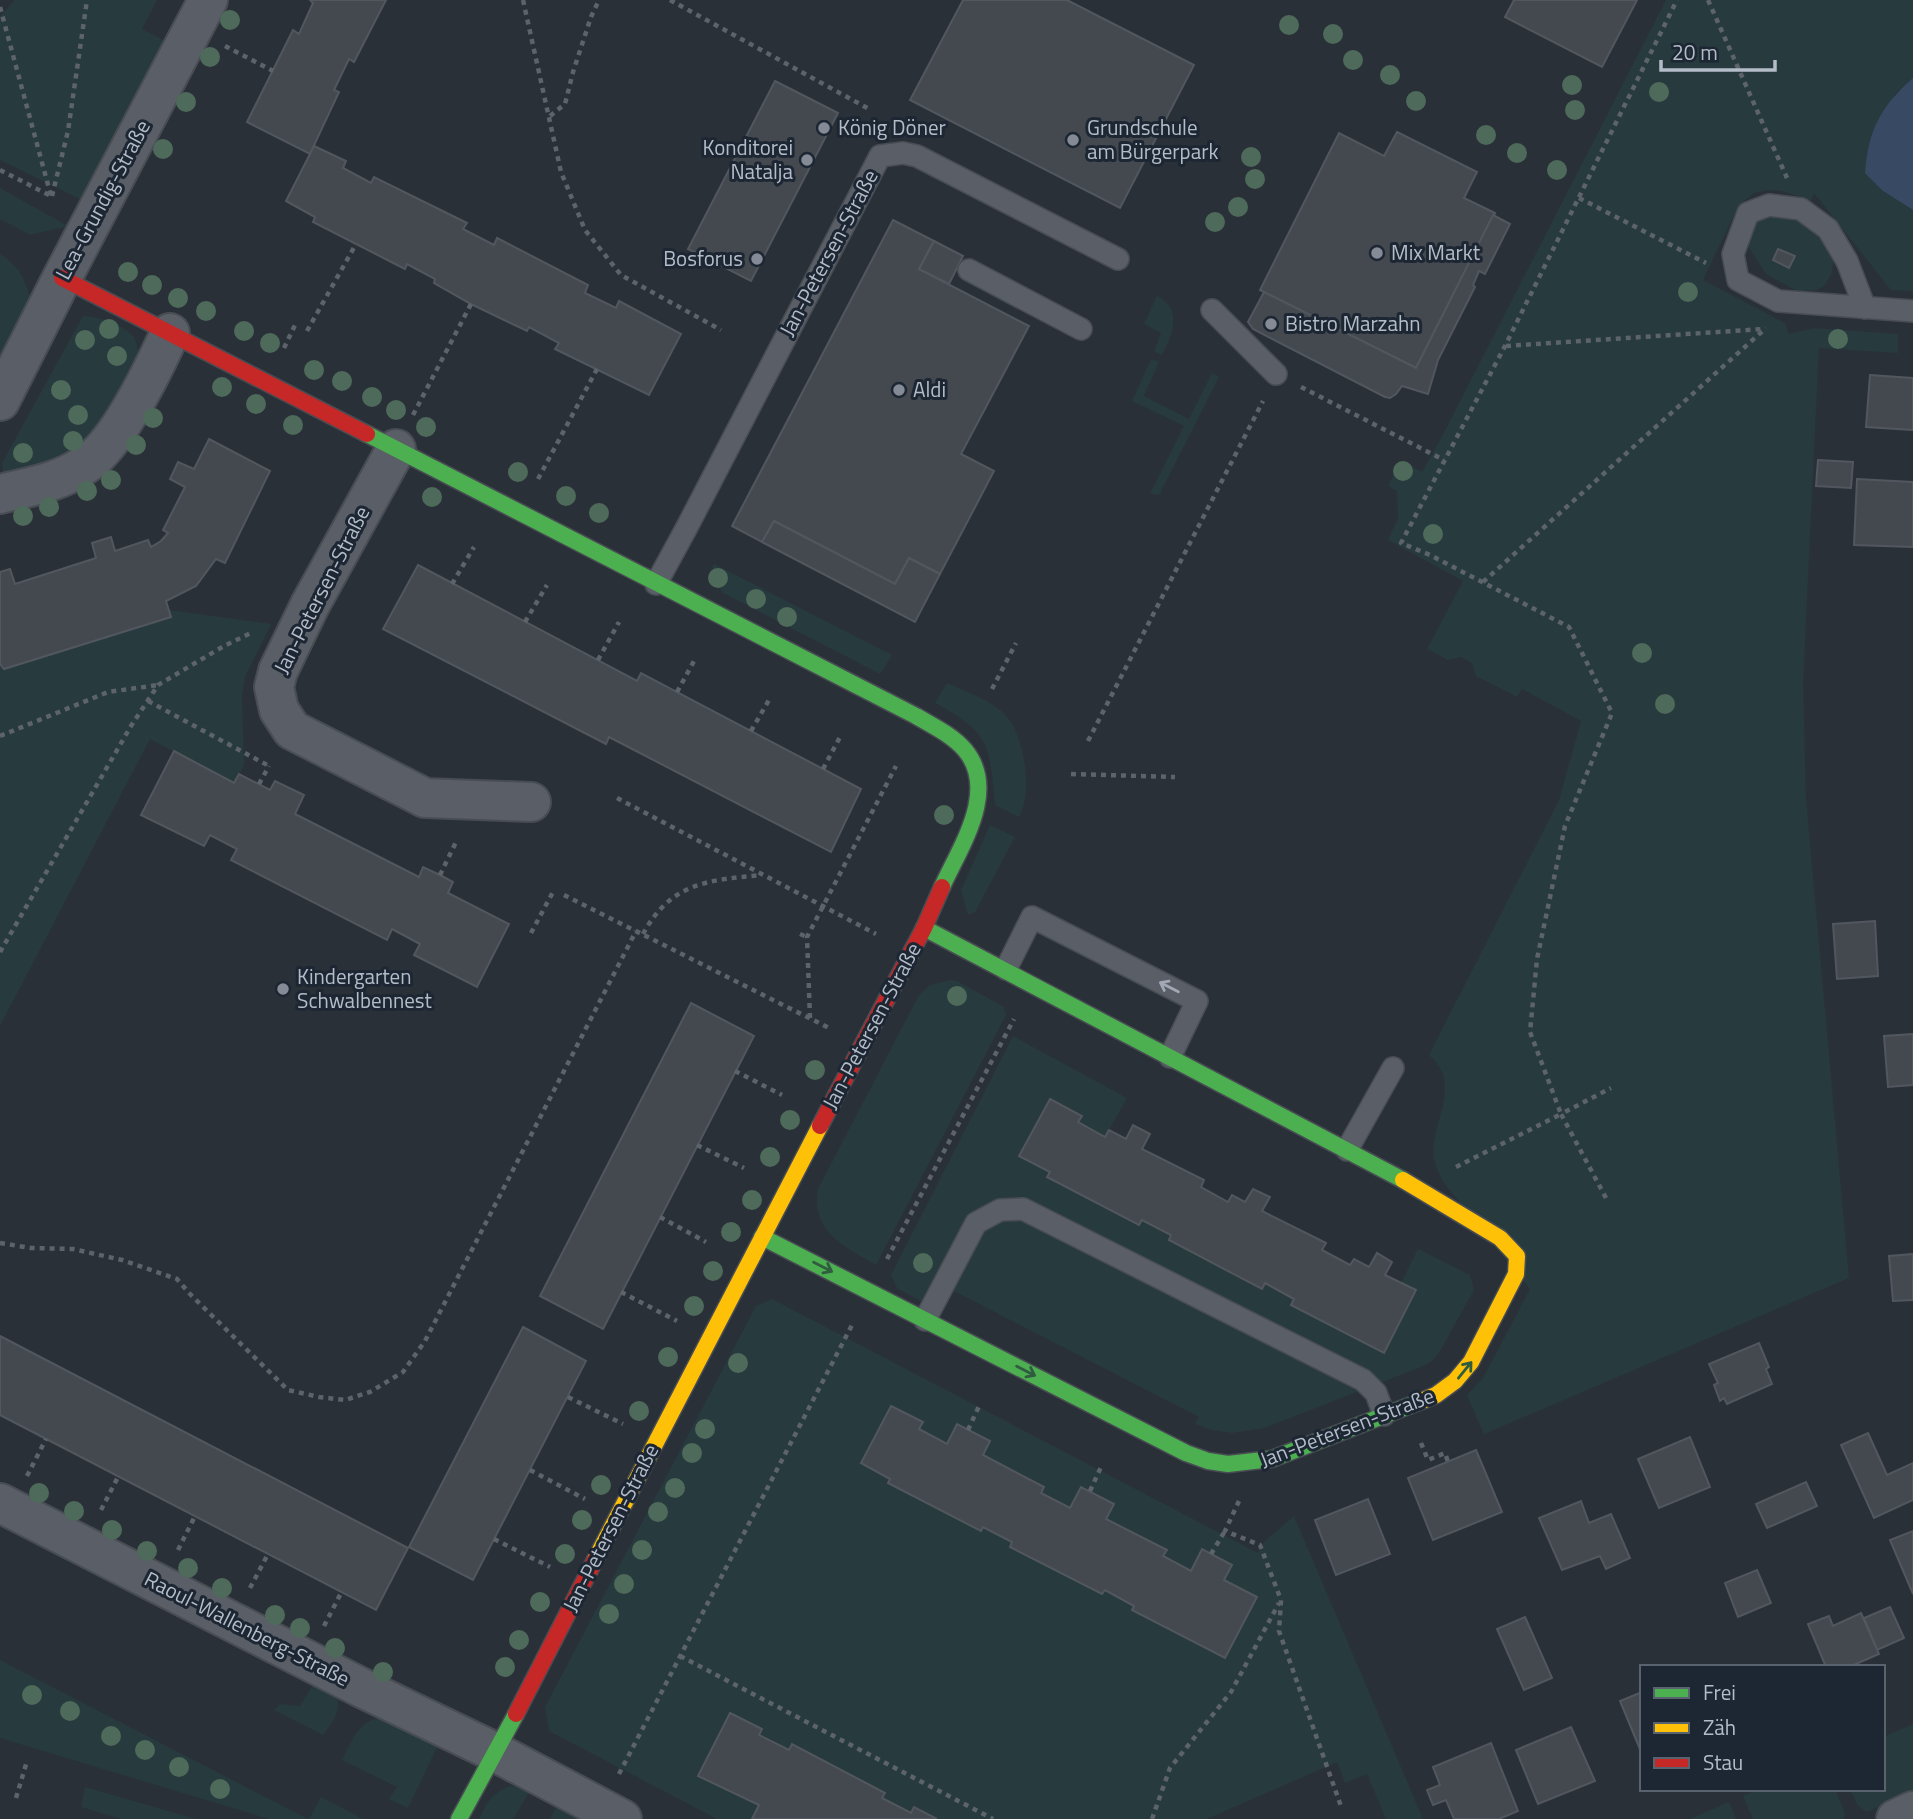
<svg xmlns="http://www.w3.org/2000/svg" width="1913" height="1819" font-family="'Titillium Web',sans-serif">
<rect width="100%" height="100%" fill="#2a3038"/>
<g fill="#273a3e">
<polygon points="15,0 157,0 142,29 167,42 82,200 0,160 0,16"/>
<path d="M1666 0H1913V78L1894 95 1883 191 1913 210V291L1891 290 1814 193 1811 200 1782 191 1768 190 1754 193 1739 205 1703 280 1785 323 1789 334 1814 328 1898 334V353L1819 348 1803 683 1806 798 1849 1278 1484 1434 1467 1395 1483 1378 1530 1289 1443 1182C1439 1173 1433 1163 1433 1152 1434 1117 1462 1083 1429 1055L1559 800 1581 721 1522 689 1517 697 1476 676 1472 663 1461 657 1448 660 1427 649 1463 581 1388 540 1398 518 1397 491 1388 486 1400 461 1422 472 1438 444Z"/>
<polygon points="0,188 68,226 30,235 0,219"/>
<polygon points="1768,214 1795,217 1804,223 1825,244 1833,256 1833,264 1831,275 1824,286 1817,290 1797,291 1766,274 1744,240 1758,218"/>
<path d="M0 254C21 268 23 276 31 299L0 362Z"/>
<path d="M1157 296C1184 310 1172 335 1162 355L1154 351 1161 333 1144 324Z"/>
<path d="M83 316C95 316 122 325 131 334 138 340 138 353 139 362L94 434 66 456 5 482 2 463Z"/>
<polygon points="1151,359 1159,362 1144,396 1189,419 1212,373 1219,377 1159,495 1150,494 1184,426 1132,401"/>
<polygon points="714,564 892,655 880,674 723,593 709,575"/>
<polygon points="169,610 271,624 245,677 242,695 244,765 234,783 150,739 0,1026 0,664 4,669 170,617"/>
<path d="M947 683C964 691 985 698 1000 710 1024 727 1034 792 1019 817L995 805C989 745 991 733 935 703Z"/>
<polygon points="990,825 1015,837 975,912 968,915 961,890"/>
<path d="M950 980 957 981 1004 1007 1006 1015 876 1265C845 1247 810 1231 818 1189L919 995 930 985Z"/>
<polygon points="1013,1036 1127,1098 1105,1137 1078,1122 1081,1115 1050,1100 1020,1156 1050,1172 1048,1176 1139,1225 1142,1220 1171,1235 1169,1241 1261,1289 1265,1283 1294,1299 1291,1305 1383,1353 1415,1290 1401,1283 1418,1249 1470,1275 1474,1290 1439,1353 1431,1362 1421,1367 1264,1428 1232,1433 1212,1430 1195,1424 1199,1417 954,1291 942,1313 897,1288 891,1275"/>
<polygon points="772,1299 1258,1553 1264,1542 1294,1516 1423,1819 1386,1819 1367,1774 1345,1783 1337,1762 1207,1819 717,1819 549,1731 545,1707 756,1306"/>
<polygon points="0,1660 308,1819 269,1819 0,1738"/>
<path d="M314 1683 335 1691C343 1710 334 1720 323 1735L274 1710 280 1704 300 1706Z"/>
<path d="M379 1718H385L439 1743 408 1808 389 1799 397 1787 342 1760C352 1742 357 1722 379 1718Z"/>
<polygon points="1913,1724 1913,1792 1867,1812 1858,1806 1850,1789 1883,1789 1883,1737"/>
<path d="M510 1786 532 1788 513 1819H479C487 1802 492 1793 510 1786Z"/>
<polygon points="85,1787 196,1819 197,1819 121,1819 81,1807"/>
<polygon points="1759,1789 1835,1789 1845,1813 1844,1819 1753,1819 1743,1796"/>
<polygon points="321,1797 363,1819 309,1819"/>
<polygon points="559,1801 569,1808 576,1819 550,1819"/>
<polygon points="1729,1802 1736,1819 1690,1819"/>
</g>
<path fill="#384963" d="M1913 78V210L1883 191 1865 173C1868 130 1881 106 1913 78Z"/>
<g fill="#444950" stroke="#52575f" stroke-width="2">
<polygon points="310,0 386,0 354,62 349,59 334,90 339,92 310,154 247,122 293,30 299,34 313,3"/>
<polygon points="963,0 1067,0 1194,65 1120,208 910,100"/>
<polygon points="1514,0 1637,0 1602,67 1505,17"/>
<polygon points="775,81 838,113 751,281 688,249"/>
<polygon points="1397,132 1477,172 1464,198 1495,213 1416,368 1260,290 1339,133 1384,156"/>
<polygon points="314,146 346,161 343,168 371,183 374,177 467,223 463,229 494,245 497,238 588,285 585,293 616,308 619,301 681,334 649,395 555,349 559,343 529,327 527,331 471,304 434,283 435,279 407,264 405,269 313,222 315,217 286,201"/>
<polygon points="1493,215 1510,224 1485,274 1479,271 1473,285 1475,287 1438,360 1428,394 1402,386 1396,394 1390,398 1385,397 1253,329 1248,322 1264,292 1416,368"/>
<polygon points="893,220 934,241 919,269 1029,326 961,454 994,471 940,574 909,558 895,584 774,521 762,542 732,526"/>
<polygon points="934,241 963,256 949,284 919,269"/>
<polygon points="1778,249 1795,256 1789,268 1773,260"/>
<polygon points="1870,375 1913,378 1913,430 1866,427"/>
<polygon points="209,439 270,471 225,563 216,559 196,586 166,601 171,617 4,669 0,664 0,572 10,569 15,584 96,558 92,543 111,537 115,551 148,540 151,547 161,541 168,533 163,530 185,487 170,479 178,462 194,469"/>
<polygon points="1818,460 1853,462 1851,488 1816,486"/>
<polygon points="1857,479 1913,482 1913,547 1854,545"/>
<polygon points="774,521 895,584 909,558 940,574 915,622 762,542"/>
<polygon points="418,565 637,681 641,673 861,789 831,852 609,737 606,744 383,629"/>
<polygon points="174,751 234,783 239,774 270,790 275,781 304,795 295,814 419,877 423,867 440,875 453,882 448,893 509,924 477,987 414,955 420,944 392,929 387,940 231,860 237,849 210,835 204,846 141,815"/>
<polygon points="1875,921 1878,976 1837,979 1833,924"/>
<polygon points="691,1003 754,1036 603,1329 540,1296"/>
<polygon points="1913,1034 1913,1085 1888,1087 1884,1036"/>
<polygon points="1050,1099 1082,1116 1078,1122 1105,1137 1109,1130 1126,1139 1133,1125 1150,1134 1142,1149 1204,1180 1201,1187 1228,1202 1232,1195 1245,1202 1253,1189 1270,1197 1262,1211 1326,1243 1322,1250 1350,1265 1354,1259 1369,1267 1377,1253 1392,1262 1385,1275 1416,1290 1384,1353 1291,1305 1294,1299 1265,1283 1262,1289 1169,1240 1171,1235 1142,1220 1139,1225 1047,1177 1050,1172 1019,1156"/>
<polygon points="1913,1254 1913,1300 1893,1301 1889,1256"/>
<polygon points="523,1327 586,1361 473,1580 409,1547"/>
<polygon points="0,1336 408,1548 376,1610 0,1415"/>
<polygon points="1759,1343 1769,1367 1766,1369 1772,1384 1727,1404 1724,1398 1720,1401 1714,1385 1718,1383 1709,1364"/>
<polygon points="891,1406 923,1422 919,1429 947,1444 957,1424 990,1441 983,1455 1044,1487 1041,1493 1070,1508 1081,1487 1114,1504 1106,1519 1167,1550 1163,1556 1191,1571 1202,1549 1232,1565 1224,1580 1257,1597 1225,1658 1132,1610 1134,1606 1105,1590 1102,1594 1010,1547 1012,1542 983,1527 981,1531 888,1483 890,1479 861,1463"/>
<polygon points="1868,1433 1887,1475 1913,1463 1913,1500 1874,1518 1841,1445"/>
<polygon points="1690,1437 1710,1487 1659,1508 1638,1459"/>
<polygon points="1476,1450 1502,1512 1433,1540 1408,1478"/>
<polygon points="1806,1482 1817,1506 1767,1528 1756,1504"/>
<polygon points="1368,1499 1390,1554 1336,1575 1315,1520"/>
<polygon points="1581,1501 1589,1523 1611,1514 1630,1558 1606,1569 1600,1556 1562,1570 1539,1518"/>
<polygon points="1913,1531 1913,1594 1890,1540"/>
<polygon points="1757,1570 1771,1603 1738,1617 1725,1583"/>
<polygon points="1890,1607 1904,1638 1877,1650 1864,1618"/>
<polygon points="1861,1613 1879,1654 1849,1667 1826,1667 1808,1624 1829,1616 1833,1626"/>
<polygon points="1525,1617 1552,1678 1524,1690 1497,1629"/>
<polygon points="1642,1692 1642,1754 1620,1701"/>
<polygon points="730,1713 762,1729 759,1735 789,1750 792,1744 885,1793 882,1798 911,1813 914,1807 937,1819 752,1819 759,1805 698,1776"/>
<polygon points="1571,1727 1595,1781 1538,1804 1516,1750"/>
<polygon points="1491,1743 1518,1811 1499,1819 1454,1819 1446,1800 1433,1805 1427,1790 1440,1785 1433,1767"/>
</g>
<g fill="none" stroke-linecap="round" stroke-linejoin="round">
<g stroke="#484c53" stroke-width="24">
<g id="lane">
<polyline points="969,270 1081,329"/>
<polyline points="1865,308 1847,261 1828,229 1801,209 1769,205 1748,213 1733,254 1738,280 1778,301 1913,311"/>
<polyline points="1212,310 1276,374"/>
<polyline points="656,584 687,527 880,156 903,153 917,156 1118,259"/>
<polyline points="1006,969 1032,917 1197,1001 1170,1057"/>
<polyline points="1347,1150 1393,1068"/>
<polyline points="925,1320 976,1223 1000,1210 1023,1209 1363,1380 1376,1393 1384,1415"/>
</g>
</g>
<g stroke="#484c53" stroke-width="42">
<g id="street">
<polyline points="0,401 62,278 208,0"/>
<polyline points="396,449 310,605 278,671 274,687 279,710 292,730 425,798 531,802"/>
<path d="M0 494C29 487 61 482 86 464 118 444 154 368 170 333"/>
<polyline points="0,1503 362,1688 495,1752 622,1819"/>
<polyline points="1896,1819 1913,1811"/>
</g>
</g>
<g stroke="#484c53" stroke-width="19">
<g id="fast">
<path d="M367 434 916 716C933 726 952 735 965 750 999 791 960 847 942 887"/>
<polyline points="924,928 1403,1180"/>
<polyline points="762,1237 1186,1453 1208,1461 1228,1464 1272,1459 1424,1400"/>
<polyline points="459,1819 516,1714"/>
</g>
</g>
<g stroke="#484c53" stroke-width="19">
<g id="slow">
<polyline points="1403,1180 1500,1238 1517,1256 1516,1274 1471,1362 1455,1381 1436,1395 1424,1400"/>
<polyline points="595,1560 820,1126"/>
</g>
</g>
<g stroke="#484c53" stroke-width="19">
<g id="jam">
<polyline points="62,278 367,434"/>
<polyline points="820,1126 924,928 942,887"/>
<polyline points="516,1714 595,1560"/>
</g>
</g>
<g stroke="#5d636a" stroke-width="4.5" stroke-dasharray="5 5" stroke-linecap="butt">
<polyline points="523,0 561,172 585,230 621,275 721,330"/>
<polyline points="670,0 869,109"/>
<polyline points="1708,0 1787,178"/>
<polyline points="0,7 51,196"/>
<polyline points="225,46 273,71"/>
<polyline points="550,116 565,104 573,72 591,17 599,0"/>
<polyline points="0,170 53,197"/>
<polyline points="52,196 68,131 87,0"/>
<polyline points="1579,198 1706,263"/>
<polyline points="307,331 356,244"/>
<polyline points="1506,346 1763,329"/>
<polyline points="284,348 295,325"/>
<polyline points="1301,387 1444,460"/>
<polyline points="413,415 471,304"/>
<polyline points="538,479 597,369"/>
<polyline points="1483,582 1766,328"/>
<polyline points="452,584 474,547"/>
<polyline points="525,622 547,585"/>
<polyline points="598,660 619,622"/>
<polyline points="992,689 1016,643"/>
<polyline points="677,692 694,661"/>
<polyline points="148,701 269,766"/>
<polyline points="751,731 769,700"/>
<polyline points="0,736 108,692 158,685"/>
<polyline points="1088,741 1263,401"/>
<polyline points="823,769 840,737"/>
<polyline points="1071,774 1175,777"/>
<polyline points="259,784 269,766"/>
<polyline points="617,798 876,934"/>
<polyline points="440,875 457,840"/>
<polyline points="564,895 829,1028"/>
<polyline points="531,933 554,890"/>
<path d="M643 934C671 882 709 880 762 875"/>
<polyline points="800,934 807,937"/>
<polyline points="0,952 131,726 158,685 224,646 253,632"/>
<polyline points="810,1018 807,937 896,766"/>
<polyline points="735,1071 782,1095"/>
<polyline points="697,1145 744,1168"/>
<polyline points="1456,1167 1561,1114 1530,1032 1537,959 1565,826 1612,713 1569,627 1430,555 1401,543 1505,346 1677,0"/>
<polyline points="1606,1198 1561,1114 1611,1088"/>
<polyline points="660,1217 706,1242"/>
<polyline points="0,1243 31,1248 73,1249 122,1260 177,1279 190,1294 288,1390 319,1397 345,1400 370,1392 403,1372 425,1341 636,931"/>
<polyline points="887,1259 1014,1019"/>
<polyline points="621,1292 677,1321"/>
<polyline points="568,1397 623,1424"/>
<polyline points="968,1430 980,1404"/>
<polyline points="1421,1443 1428,1460 1445,1453 1448,1462"/>
<polyline points="530,1470 585,1499"/>
<polyline points="27,1476 46,1439"/>
<polyline points="1090,1491 1101,1467"/>
<polyline points="1239,1501 1225,1531 1260,1545 1281,1600 1279,1631 1342,1809"/>
<polyline points="101,1510 118,1477"/>
<polyline points="494,1539 550,1567"/>
<polyline points="178,1550 195,1516"/>
<polyline points="1211,1554 1225,1531"/>
<polyline points="250,1588 268,1554"/>
<polyline points="324,1626 341,1593"/>
<polyline points="680,1656 993,1819"/>
<polyline points="619,1774 852,1325"/>
<polyline points="16,1798 27,1761"/>
<polyline points="1152,1819 1170,1768 1231,1692 1279,1603"/>
</g>
<use href="#lane" stroke="#5a5e66" stroke-width="21"/>
<use href="#street" stroke="#5a5e66" stroke-width="38"/>
<use href="#fast" stroke="#4caf50" stroke-width="16"/>
<use href="#slow" stroke="#ffc107" stroke-width="16"/>
<use href="#jam" stroke="#c62828" stroke-width="16"/>
</g>
<g fill="#4e6a5a">
<circle cx="230" cy="20" r="10"/>
<circle cx="1289" cy="25" r="10"/>
<circle cx="1333" cy="34" r="10"/>
<circle cx="210" cy="57" r="10"/>
<circle cx="1353" cy="60" r="10"/>
<circle cx="1390" cy="75" r="10"/>
<circle cx="1572" cy="85" r="10"/>
<circle cx="1659" cy="92" r="10"/>
<circle cx="1416" cy="101" r="10"/>
<circle cx="186" cy="102" r="10"/>
<circle cx="1575" cy="110" r="10"/>
<circle cx="1486" cy="135" r="10"/>
<circle cx="163" cy="149" r="10"/>
<circle cx="1517" cy="153" r="10"/>
<circle cx="1251" cy="157" r="10"/>
<circle cx="1557" cy="170" r="10"/>
<circle cx="1255" cy="179" r="10"/>
<circle cx="1238" cy="207" r="10"/>
<circle cx="1215" cy="222" r="10"/>
<circle cx="128" cy="272" r="10"/>
<circle cx="152" cy="285" r="10"/>
<circle cx="1688" cy="292" r="10"/>
<circle cx="178" cy="298" r="10"/>
<circle cx="206" cy="311" r="10"/>
<circle cx="109" cy="329" r="10"/>
<circle cx="244" cy="331" r="10"/>
<circle cx="1838" cy="339" r="10"/>
<circle cx="85" cy="340" r="10"/>
<circle cx="270" cy="343" r="10"/>
<circle cx="117" cy="356" r="10"/>
<circle cx="314" cy="370" r="10"/>
<circle cx="342" cy="381" r="10"/>
<circle cx="222" cy="387" r="10"/>
<circle cx="61" cy="390" r="10"/>
<circle cx="372" cy="397" r="10"/>
<circle cx="256" cy="404" r="10"/>
<circle cx="396" cy="410" r="10"/>
<circle cx="78" cy="415" r="10"/>
<circle cx="153" cy="418" r="10"/>
<circle cx="293" cy="425" r="10"/>
<circle cx="426" cy="427" r="10"/>
<circle cx="73" cy="441" r="10"/>
<circle cx="136" cy="445" r="10"/>
<circle cx="23" cy="453" r="10"/>
<circle cx="1403" cy="471" r="10"/>
<circle cx="518" cy="472" r="10"/>
<circle cx="111" cy="480" r="10"/>
<circle cx="87" cy="491" r="10"/>
<circle cx="566" cy="496" r="10"/>
<circle cx="432" cy="497" r="10"/>
<circle cx="49" cy="507" r="10"/>
<circle cx="599" cy="513" r="10"/>
<circle cx="23" cy="516" r="10"/>
<circle cx="1433" cy="534" r="10"/>
<circle cx="718" cy="578" r="10"/>
<circle cx="756" cy="599" r="10"/>
<circle cx="787" cy="617" r="10"/>
<circle cx="1642" cy="653" r="10"/>
<circle cx="1665" cy="704" r="10"/>
<circle cx="944" cy="815" r="10"/>
<circle cx="957" cy="996" r="10"/>
<circle cx="815" cy="1070" r="10"/>
<circle cx="790" cy="1120" r="10"/>
<circle cx="770" cy="1157" r="10"/>
<circle cx="752" cy="1200" r="10"/>
<circle cx="731" cy="1232" r="10"/>
<circle cx="923" cy="1263" r="10"/>
<circle cx="713" cy="1271" r="10"/>
<circle cx="694" cy="1306" r="10"/>
<circle cx="668" cy="1357" r="10"/>
<circle cx="738" cy="1363" r="10"/>
<circle cx="639" cy="1411" r="10"/>
<circle cx="705" cy="1429" r="10"/>
<circle cx="692" cy="1453" r="10"/>
<circle cx="601" cy="1485" r="10"/>
<circle cx="675" cy="1488" r="10"/>
<circle cx="39" cy="1493" r="10"/>
<circle cx="74" cy="1511" r="10"/>
<circle cx="658" cy="1512" r="10"/>
<circle cx="582" cy="1520" r="10"/>
<circle cx="112" cy="1530" r="10"/>
<circle cx="642" cy="1550" r="10"/>
<circle cx="147" cy="1551" r="10"/>
<circle cx="565" cy="1554" r="10"/>
<circle cx="188" cy="1568" r="10"/>
<circle cx="624" cy="1584" r="10"/>
<circle cx="222" cy="1588" r="10"/>
<circle cx="540" cy="1602" r="10"/>
<circle cx="609" cy="1614" r="10"/>
<circle cx="275" cy="1615" r="10"/>
<circle cx="300" cy="1628" r="10"/>
<circle cx="519" cy="1640" r="10"/>
<circle cx="335" cy="1648" r="10"/>
<circle cx="505" cy="1667" r="10"/>
<circle cx="383" cy="1672" r="10"/>
<circle cx="32" cy="1695" r="10"/>
<circle cx="70" cy="1711" r="10"/>
<circle cx="111" cy="1736" r="10"/>
<circle cx="145" cy="1750" r="10"/>
<circle cx="179" cy="1767" r="10"/>
<circle cx="220" cy="1789" r="10"/>
</g>
<defs><path id="oneway-shaft" d="M-6 0H5M1.5-3L5.5 0L1.5 3" fill="none" stroke-width="1.6" stroke-linecap="round" stroke-linejoin="round" transform="scale(1.75)"/></defs>
<use stroke="#a2a9b5" href="#oneway-shaft" transform="translate(1169 987) rotate(-153)"/>
<g stroke="#305d3f">
<use href="#oneway-shaft" transform="translate(823 1267) rotate(27)"/>
<use href="#oneway-shaft" transform="translate(1465 1370) rotate(-51)"/>
<use href="#oneway-shaft" transform="translate(1026 1371) rotate(27)"/>
</g>
<g fill="#848b96" stroke="#1d2633" stroke-width="2.5">
<circle cx="824" cy="128" r="7"/>
<circle cx="1073" cy="140" r="7"/>
<circle cx="807" cy="160" r="7"/>
<circle cx="1377" cy="253" r="7"/>
<circle cx="757" cy="259" r="7"/>
<circle cx="1271" cy="324" r="7"/>
<circle cx="899" cy="390" r="7"/>
<circle cx="283" cy="989" r="7"/>
</g>
<g text-anchor="middle" stroke-width="6" stroke-linejoin="round" paint-order="stroke">
<g font-size="21" fill="#b4bcc9" stroke="#1d2633" text-anchor="start">
<text x="838" y="135">König Döner</text>
<text x="1087" y="135">Grundschule<tspan x="1087" dy="24">am Bürgerpark</tspan></text>
<text x="793" y="155" text-anchor="end">Konditorei<tspan x="793" dy="24">Natalja</tspan></text>
<text x="1391" y="260">Mix Markt</text>
<text x="743" y="266" text-anchor="end">Bosforus</text>
<text x="1285" y="331">Bistro Marzahn</text>
<text x="913" y="397">Aldi</text>
<text x="297" y="984">Kindergarten<tspan x="297" dy="24">Schwalbennest</tspan></text>
</g>
<g font-size="21" fill="#b4bcc9" stroke="#1d2633">
<text transform="translate(103 200) rotate(-62)" y="7">Lea-Grundig-Straße</text>
<text transform="translate(829 253) rotate(-62)" y="7">Jan-Petersen-Straße</text>
<text transform="translate(322 590) rotate(-63)" y="7">Jan-Petersen-Straße</text>
<text transform="translate(872 1026) rotate(-62)" y="7">Jan-Petersen-Straße</text>
<text transform="translate(1347 1428) rotate(-21)" y="7">Jan-Petersen-Straße</text>
<text transform="translate(611 1528) rotate(-63)" y="7">Jan-Petersen-Straße</text>
<text transform="translate(247 1629) rotate(27)" y="7">Raoul-Wallenberg-Straße</text>
</g>
</g>
<rect x="1640" y="1665" width="245" height="126" fill="#1d2633" stroke="#59626f" stroke-width="2"/>
<rect x="1654" y="1688" width="35" height="10" fill="#4caf50" stroke="#59626f" stroke-width="2"/>
<text x="1703" y="1700" font-size="21" fill="#b4bcc9">Frei</text>
<rect x="1654" y="1723" width="35" height="10" fill="#ffc107" stroke="#59626f" stroke-width="2"/>
<text x="1703" y="1735" font-size="21" fill="#b4bcc9">Zäh</text>
<rect x="1654" y="1758" width="35" height="10" fill="#c62828" stroke="#59626f" stroke-width="2"/>
<text x="1703" y="1770" font-size="21" fill="#b4bcc9">Stau</text>
<path d="M1661 60v10h114v-10" fill="none" stroke="#b4bcc9" stroke-width="3.5"/>
<text x="1672" y="60" font-size="21" fill="#b4bcc9" stroke="#1d2633" stroke-width="5" paint-order="stroke">20 m</text>
</svg>
